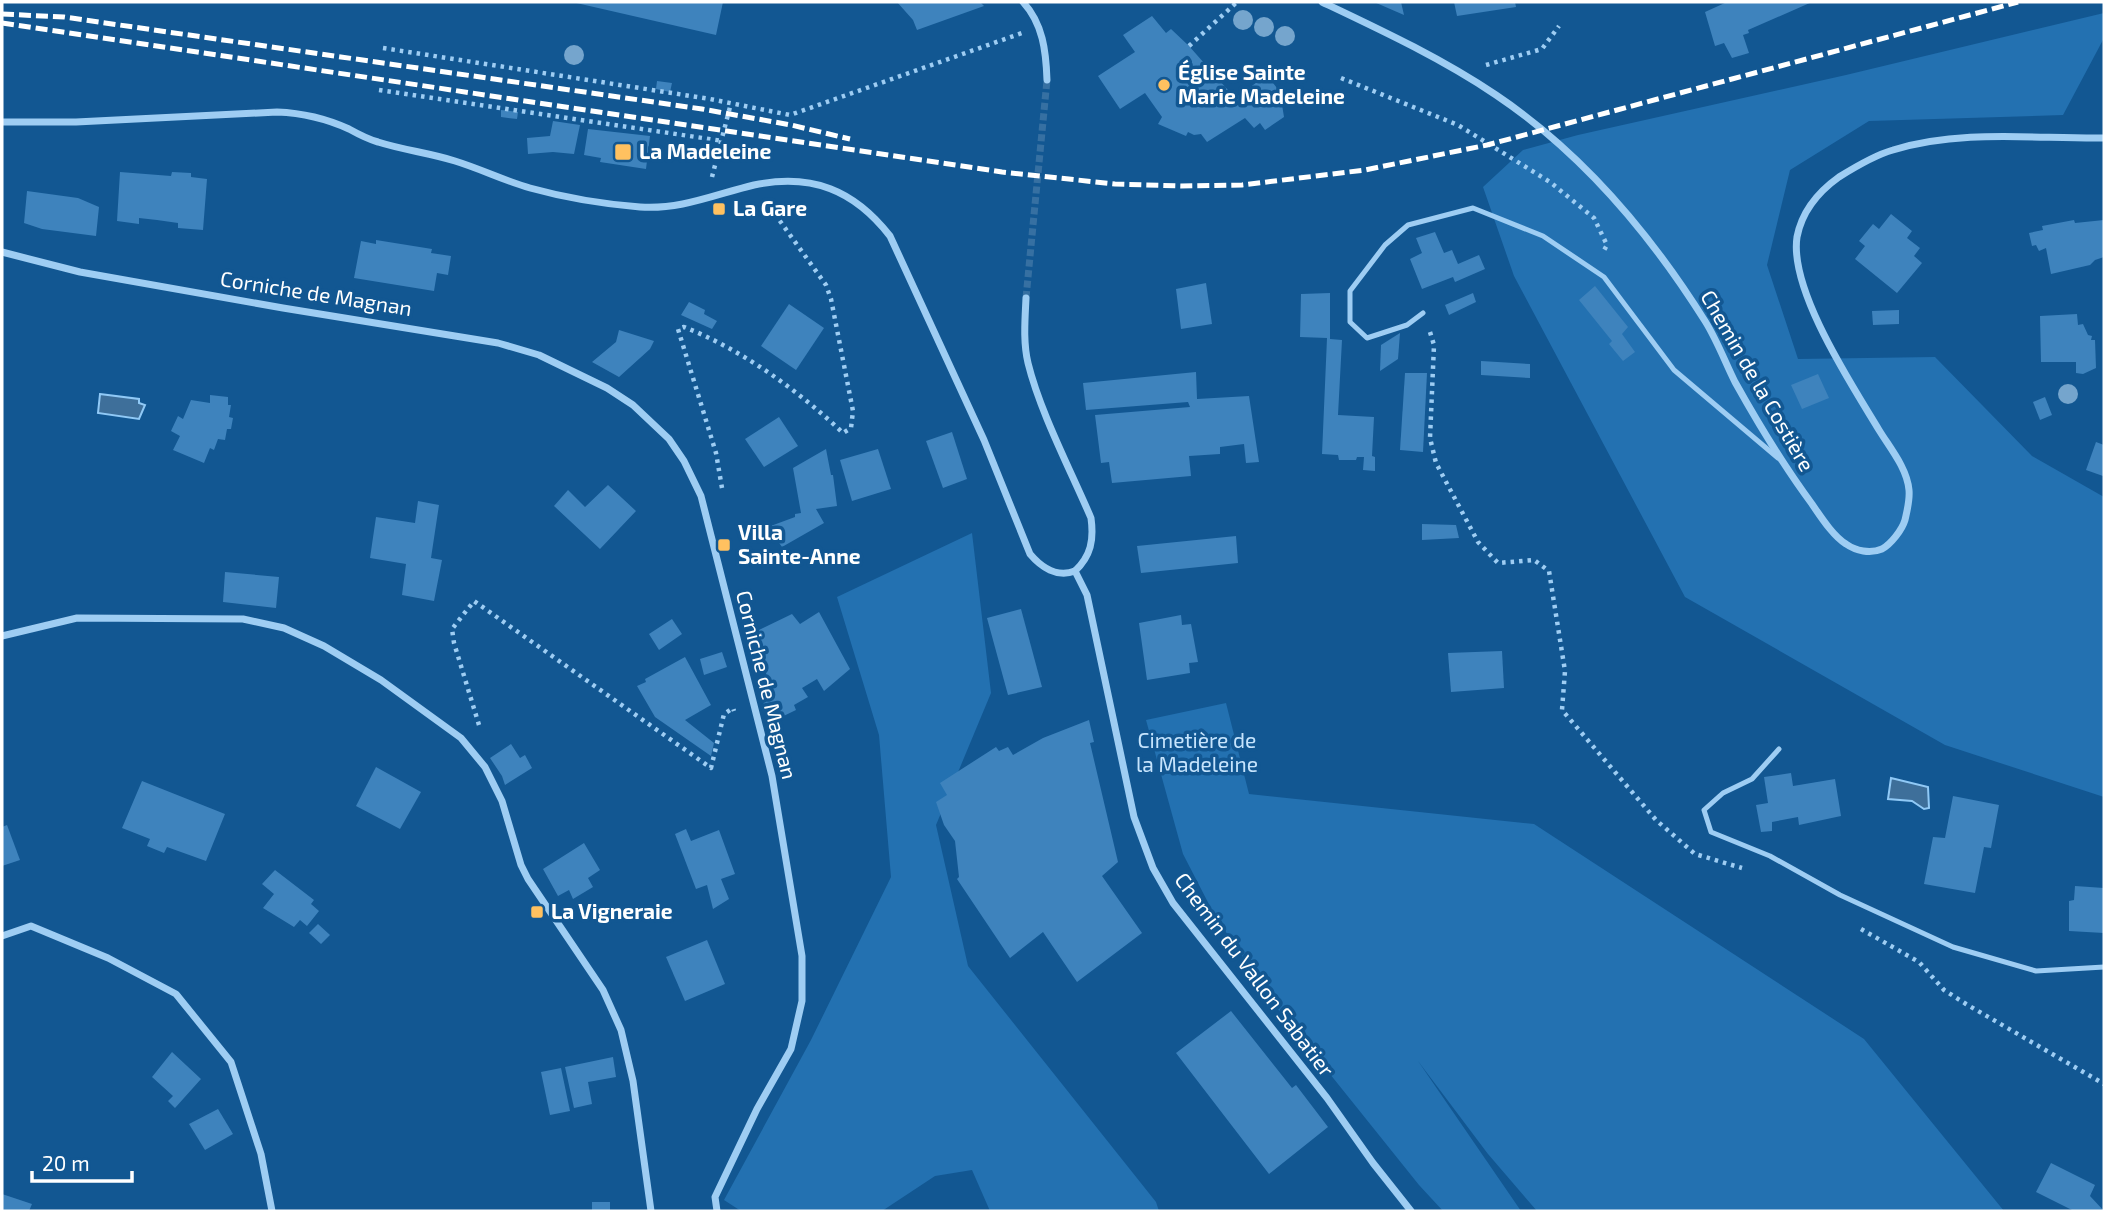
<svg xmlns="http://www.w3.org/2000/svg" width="2106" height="1213" font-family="'Exo 2',sans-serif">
<rect width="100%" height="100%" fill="#125792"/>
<g fill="#2371b1">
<polygon points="2104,13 2104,38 2063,115 1869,121 1790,170 1767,265 1798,359 1935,357 2032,456 2104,497 2104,797 1945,745 1685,597 1514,276 1483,187 1523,150 1578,135 1846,75"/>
<polygon points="972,533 991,693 936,825 968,966 1156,1202 1159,1211 990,1211 972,1170 935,1176 882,1211 741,1211 724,1200 811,1040 891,877 879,735 837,597"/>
<polygon points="1226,703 1249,794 1534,824 1864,1039 2004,1211 1537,1211 1488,1154 1418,1061 1521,1211 1443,1211 1419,1185 1273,1003 1214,914 1183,854 1146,720"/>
</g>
<g fill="#3e6f9a" stroke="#90c9f6" stroke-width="2">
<polygon points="100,394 139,399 139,403 145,405 139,419 98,413"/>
<polygon points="1891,778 1928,787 1929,808 1924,809 1912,801 1888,799"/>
</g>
<g fill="#3e83bd">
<polygon points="572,2 723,2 716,35"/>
<polygon points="897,2 980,2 984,6 917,30 913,20"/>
<polygon points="1374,2 1401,2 1404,15"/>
<polygon points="1454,2 1515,2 1516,7 1457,16"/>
<polygon points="1727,2 1812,2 1748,30 1749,33 1743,35 1749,53 1732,58 1724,43 1715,46 1705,12"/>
<polygon points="1152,16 1166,33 1171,29 1189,46 1235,98 1267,75 1280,92 1284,117 1265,130 1260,123 1254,128 1245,118 1207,142 1201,134 1194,135 1188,132 1186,136 1158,124 1162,117 1145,93 1120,109 1098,76 1135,52 1123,35"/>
<polygon points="657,81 672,83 670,92 656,89"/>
<polygon points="501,110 518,112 517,119 501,117"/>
<polygon points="553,121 580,125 574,154 553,152 528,154 527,138 550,136"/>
<polygon points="588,129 650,136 646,169 600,162 601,158 584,155"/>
<polygon points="120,172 171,176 172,172 191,173 191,177 207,179 203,230 178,228 178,223 157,220 139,218 139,224 117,221"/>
<polygon points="27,191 78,198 99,207 96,236 42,229 24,223"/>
<polygon points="1891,214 1912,231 1907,238 1920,248 1914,256 1922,263 1897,293 1855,259 1865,246 1859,241 1873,224 1879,229"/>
<polygon points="2074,220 2075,223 2104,220 2104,257 2095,260 2090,265 2051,274 2046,248 2039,251 2036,245 2032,246 2029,233 2043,230 2042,226"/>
<polygon points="1435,232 1444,253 1452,250 1458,264 1479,255 1485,269 1455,282 1453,277 1422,289 1410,259 1422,253 1416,238"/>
<polygon points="376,240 432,249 431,253 451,256 448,275 437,273 434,291 354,278 361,241 376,244"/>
<polygon points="1206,283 1212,324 1181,329 1176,289"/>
<polygon points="1595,286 1628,327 1622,334 1635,352 1623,361 1609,344 1612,341 1579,300"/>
<polygon points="1330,293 1330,339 1342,340 1338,415 1374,417 1372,456 1375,457 1375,471 1363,470 1364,457 1357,457 1356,460 1339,460 1338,455 1322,454 1327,338 1300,337 1301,294"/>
<polygon points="1473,293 1476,302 1449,315 1445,305"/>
<polygon points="689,302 705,310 704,314 717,321 712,329 681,315"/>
<polygon points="789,304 824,328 796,370 761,346"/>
<polygon points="1899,310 1899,324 1873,325 1872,311"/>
<polygon points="2077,314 2078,325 2083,324 2088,335 2092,336 2091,340 2095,340 2096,368 2083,374 2076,373 2076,362 2041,362 2040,316"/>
<polygon points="619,330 654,341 650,349 619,377 592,362 616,342"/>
<polygon points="1400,333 1398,359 1380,371 1381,345"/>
<polygon points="1481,361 1530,364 1530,378 1481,375"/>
<polygon points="1196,372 1197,399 1249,396 1259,462 1246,463 1244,444 1220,447 1220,454 1189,456 1191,476 1112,483 1109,462 1101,463 1095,415 1190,407 1188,402 1086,410 1083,383"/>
<polygon points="1405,373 1427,373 1423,452 1400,450"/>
<polygon points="1818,374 1829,398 1802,409 1791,385"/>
<polygon points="210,395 228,397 228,405 231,405 229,417 233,418 231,429 227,429 225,440 218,439 214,450 210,448 204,463 173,450 180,436 171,431 178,416 183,419 191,400 210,403"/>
<polygon points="2045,397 2052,415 2040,420 2033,402"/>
<polygon points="779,417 798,446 764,467 745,439"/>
<polygon points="952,432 967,479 943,488 926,441"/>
<polygon points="2096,442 2104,445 2103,476 2086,470"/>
<polygon points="826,449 831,475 833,475 837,506 816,509 824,523 782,547 768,527 795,517 795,514 801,513 793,468"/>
<polygon points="878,449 891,489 852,501 840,460"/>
<polygon points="608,485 636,511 600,549 554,506 568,490 585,507"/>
<polygon points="418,501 439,505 431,558 442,560 434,601 402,595 406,564 370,558 376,517 415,523"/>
<polygon points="1422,524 1456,525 1459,538 1422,540"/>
<polygon points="1236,536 1238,563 1141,573 1137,546"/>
<polygon points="225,572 279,577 276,608 223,602"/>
<polygon points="1021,609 1042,687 1008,695 987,618"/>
<polygon points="819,612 850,669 824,691 817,679 802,688 808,697 794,705 796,710 769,723 760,691 770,688 755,632 792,614 800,624"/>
<polygon points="1181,615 1182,625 1191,624 1198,662 1189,663 1190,673 1147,680 1139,623"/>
<polygon points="672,619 682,634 659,650 649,634"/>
<polygon points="1502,651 1504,688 1451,692 1448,653"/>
<polygon points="722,652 727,667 704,675 700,659"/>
<polygon points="685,657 711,705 685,720 714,743 711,756 655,717 637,686 646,682 645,679"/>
<polygon points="1089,720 1094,742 1090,743 1118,862 1102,876 1142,933 1077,982 1043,932 1010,958 957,879 959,877 955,841 944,825 936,802 947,795 940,783 996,747 999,751 1008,747 1013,755 1043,738"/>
<polygon points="511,744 520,758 525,755 532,768 505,785 502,776 490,758"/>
<polygon points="376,767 421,792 400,829 356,806"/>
<polygon points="1791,773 1793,786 1835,779 1841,816 1799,825 1798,817 1772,822 1772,831 1761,832 1756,805 1768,803 1764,777"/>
<polygon points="142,781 225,814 206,861 167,847 164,853 147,846 150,839 122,828"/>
<polygon points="1953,796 1999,805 1991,848 1984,847 1975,893 1924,884 1933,837 1945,838"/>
<polygon points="7,825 20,860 2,866 2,827"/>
<polygon points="686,829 691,841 719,830 735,874 721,879 729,899 713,909 707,885 696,889 675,834"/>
<polygon points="584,843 600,870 588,878 593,887 573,899 569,890 558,896 543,869"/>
<polygon points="275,870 314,900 311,904 319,911 307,926 300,920 294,927 263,908 274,894 262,884"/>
<polygon points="2075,886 2104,888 2104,933 2069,931 2069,901 2074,900"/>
<polygon points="318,924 330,935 321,944 309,933"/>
<polygon points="707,940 725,984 685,1001 666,957"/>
<polygon points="1231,1011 1292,1088 1296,1085 1328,1127 1269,1174 1176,1053"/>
<polygon points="172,1052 201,1079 175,1108 168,1101 173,1096 152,1077"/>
<polygon points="613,1057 616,1077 588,1082 592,1104 574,1108 565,1067"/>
<polygon points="561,1068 570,1111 550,1115 541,1072"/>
<polygon points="218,1109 233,1134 205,1150 189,1124"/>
<polygon points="2051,1163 2095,1185 2090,1196 2104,1211 2074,1211 2036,1192"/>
<polygon points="2,1194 32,1204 29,1211 2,1211"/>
<rect x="592" y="1202" width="18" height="9"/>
</g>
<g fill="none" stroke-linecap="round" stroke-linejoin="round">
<polyline stroke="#3670a2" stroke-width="7" stroke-dasharray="7 3.5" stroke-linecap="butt" points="1026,298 1047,80"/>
<g stroke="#9ecdf3" stroke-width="4.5" stroke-dasharray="3.5 5" stroke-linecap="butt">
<polyline points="1189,46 1237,2"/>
<polyline points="383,48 710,99 790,115 1022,33"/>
<polyline points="1486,65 1542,49 1559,26"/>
<polyline points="1341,78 1458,125 1550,182 1594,218 1607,245 1602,254"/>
<polyline points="379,90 723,141"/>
<polyline points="712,177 731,103"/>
<polyline points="1430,332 1434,345 1430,438 1436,463 1478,542 1498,563 1534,560 1549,571 1565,671 1562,710 1656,820 1695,854 1742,868"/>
<path d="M722 488 716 453 678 329 684 327C741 349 799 391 843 433L851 428 853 411 831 299 826 285 767 203"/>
<polyline points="479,725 454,643 452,629 474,601 711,768 724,714 733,708 734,711"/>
<polyline points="1861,929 1919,962 1944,990 1966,1004 2104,1084"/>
</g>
<g stroke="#9ecdf3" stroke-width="5">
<polyline points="1423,313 1407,325 1367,338 1350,322 1350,291 1385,245 1408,225 1473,208 1543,236 1604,277 1674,370 1778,458"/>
<polyline points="1779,749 1752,779 1723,793 1704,810 1711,832 1770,856 1840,895 1953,947 2036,971 2104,967"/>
</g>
<g stroke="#9ecdf3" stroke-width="7">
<path d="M1023 2C1043 24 1046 51 1047 80"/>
<path d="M1322 2C1381 30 1441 58 1496 95 1581 152 1651 235 1705 321 1717 340 1725 362 1735 382 1759 425 1783 465 1812 504 1821 517 1833 536 1846 544 1856 551 1870 554 1882 549 1891 544 1902 530 1905 520 1907 511 1910 500 1909 490 1907 468 1890 448 1879 430 1852 385 1789 290 1797 237 1802 211 1818 192 1839 177 1855 167 1875 155 1893 150 1961 129 2035 139 2104 138"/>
<path d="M2 122H76L277 112C302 113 325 118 349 129 358 134 367 139 378 142 403 150 430 153 455 161 481 169 505 181 530 188 566 198 603 204 640 207 681 210 716 194 754 185 812 173 854 190 890 236L984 440 1030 554C1041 567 1057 578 1075 571"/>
<polyline points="2,252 80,272 283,308 498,343 539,355 607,388 633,405 669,439 684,461 701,496 772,776 802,956 802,1001 791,1049 757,1109 715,1197 717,1211"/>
<path d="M1026 298C1025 320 1023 342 1028 363 1040 412 1071 471 1091 518 1094 540 1091 556 1075 571"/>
<polyline points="1075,571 1087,595 1134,817 1153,868 1173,903 1327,1098 1373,1163 1411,1211"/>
<polyline points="2,636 77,618 243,619 284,628 324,646 381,680 461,738 485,767 502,801 521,865 528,879 603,990 621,1030 633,1081 651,1211"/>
<polyline points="2,936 31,926 108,958 176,994 231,1062 261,1154 272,1211"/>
</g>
<g stroke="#fff" stroke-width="5" stroke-dasharray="12 5" stroke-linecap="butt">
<polyline points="2,14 64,17 702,109 791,125 850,139"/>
<polyline points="2,23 1002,172 1115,184 1181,186 1242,185 1365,170 1487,145 2018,2"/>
</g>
</g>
<g fill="#75a5cd">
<circle cx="1243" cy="20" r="10"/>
<circle cx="1264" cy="27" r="10"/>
<circle cx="1285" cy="36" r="10"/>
<circle cx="574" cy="55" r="10"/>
<circle cx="2068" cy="394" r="10"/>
</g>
<g fill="#ffc160" stroke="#125792" stroke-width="2.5">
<circle cx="1164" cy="85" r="7"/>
<rect x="614" y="143" width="18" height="18" rx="3.5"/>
<rect x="712" y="202" width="14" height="14" rx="3.5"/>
<rect x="717" y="538" width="14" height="14" rx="3.5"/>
<rect x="530" y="905" width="14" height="14" rx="3.5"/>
</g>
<g text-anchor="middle" stroke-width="7" stroke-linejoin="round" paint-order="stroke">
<g font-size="21" font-weight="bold" fill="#fff" stroke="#125792" text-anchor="start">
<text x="1178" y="80">Église Sainte<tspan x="1178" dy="24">Marie Madeleine</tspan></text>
<text x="639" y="159">La Madeleine</text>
<text x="733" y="216">La Gare</text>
<text x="738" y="540">Villa<tspan x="738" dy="24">Sainte-Anne</tspan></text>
<text x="551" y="919">La Vigneraie</text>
</g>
<g font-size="21" fill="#fff" stroke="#125792">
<text transform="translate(316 294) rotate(9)" y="7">Corniche de Magnan</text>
<text transform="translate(1757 381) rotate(60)" y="7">Chemin de la Costière</text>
<text transform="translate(766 685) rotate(76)" y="7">Corniche de Magnan</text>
<text transform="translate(1254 975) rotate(53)" y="7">Chemin du Vallon Sabatier</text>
</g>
<g font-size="21" fill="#c6e4fd" stroke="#125792">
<text x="1197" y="748">Cimetière de<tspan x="1197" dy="24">la Madeleine</tspan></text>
</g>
</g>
<rect width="2106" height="1213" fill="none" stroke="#ffffff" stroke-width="7"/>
<path d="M32 1171v10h100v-10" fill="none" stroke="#ffffff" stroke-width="3.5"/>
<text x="42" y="1171" font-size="21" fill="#ffffff" stroke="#125792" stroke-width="5" paint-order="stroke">20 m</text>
</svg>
